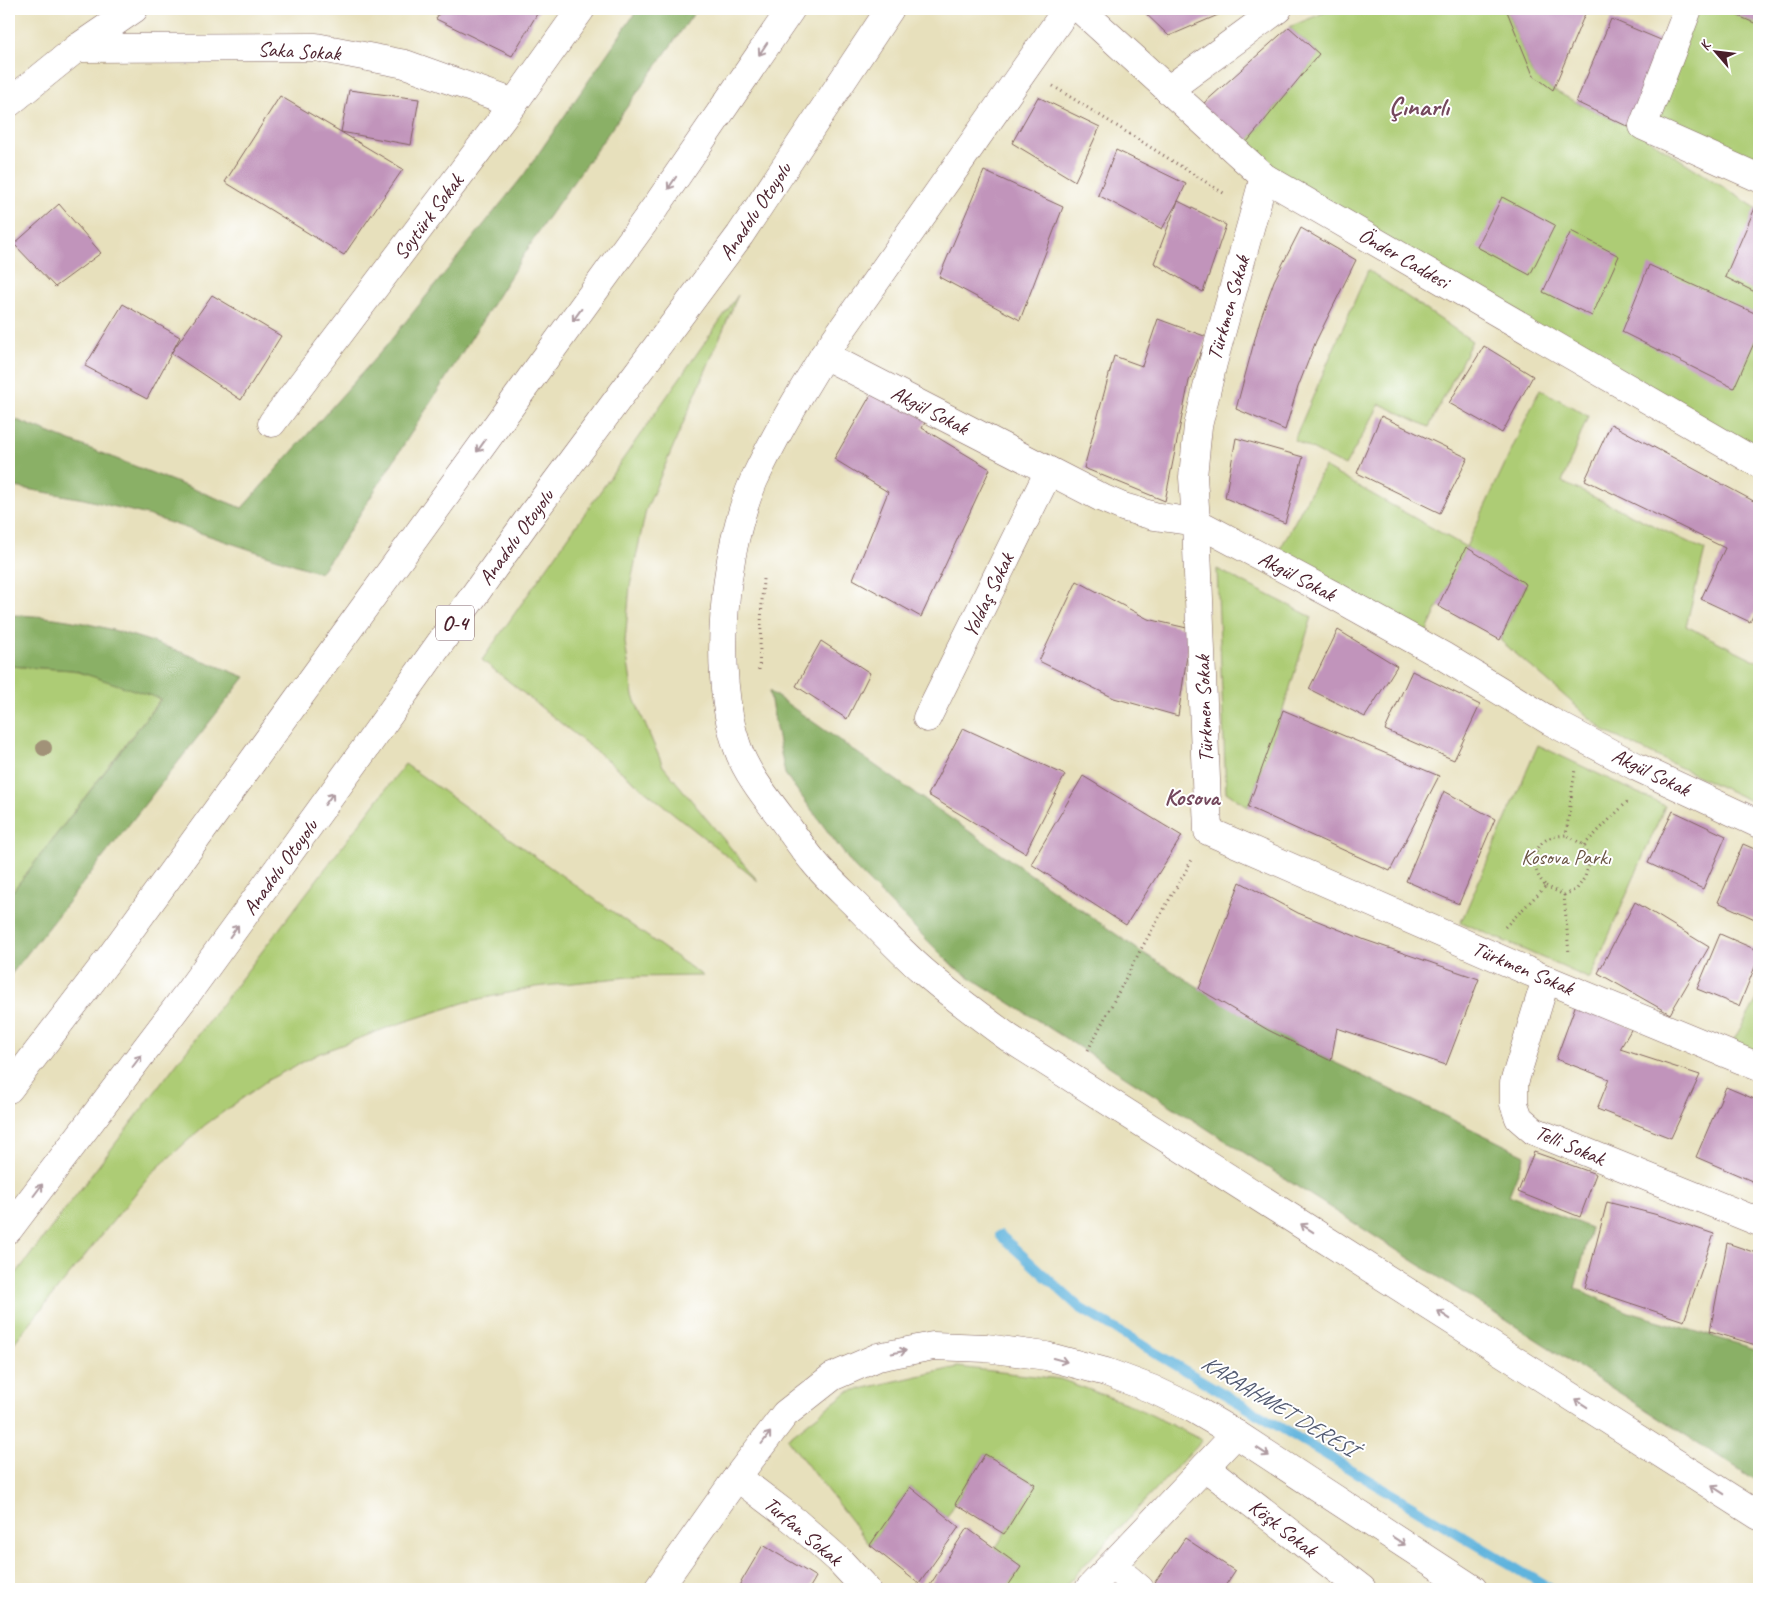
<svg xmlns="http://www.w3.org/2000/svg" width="1768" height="1598" font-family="Caveat,sans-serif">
<rect width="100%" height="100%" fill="#fff"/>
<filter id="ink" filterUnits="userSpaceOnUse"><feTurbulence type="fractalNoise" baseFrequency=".02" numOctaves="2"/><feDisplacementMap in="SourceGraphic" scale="10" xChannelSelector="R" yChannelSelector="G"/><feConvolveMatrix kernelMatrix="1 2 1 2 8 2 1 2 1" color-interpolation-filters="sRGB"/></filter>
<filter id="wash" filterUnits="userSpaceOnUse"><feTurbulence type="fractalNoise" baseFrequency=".0096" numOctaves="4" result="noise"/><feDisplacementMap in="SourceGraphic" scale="20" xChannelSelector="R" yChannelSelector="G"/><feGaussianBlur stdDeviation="1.12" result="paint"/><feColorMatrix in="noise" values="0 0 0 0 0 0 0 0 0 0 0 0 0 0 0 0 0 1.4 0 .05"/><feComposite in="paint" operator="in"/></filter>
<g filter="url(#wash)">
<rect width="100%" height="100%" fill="#e7e0bc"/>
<g fill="#adcc74" stroke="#7c7650">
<polygon points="1333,9 1506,9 1533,75 1553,90 1576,102 1633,129 1759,210 1759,464 1238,153 1319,54 1289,27"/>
<polygon points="1688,9 1759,9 1759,178 1643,126"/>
<polygon points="1368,270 1472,341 1429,427 1380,404 1345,466 1294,440"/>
<polygon points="738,295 646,510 630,586 625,642 633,696 663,766 758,881 482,660"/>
<polygon points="1540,389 1588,416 1562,482 1705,550 1686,626 1759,662 1759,805 1606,732 1500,640 1526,585 1466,547 1426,633 1279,551 1324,467 1466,547"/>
<polygon points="1217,569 1312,617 1283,710 1248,807 1226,792"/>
<polygon points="9,666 73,670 161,698 9,896"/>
<polygon points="1538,745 1665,806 1590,979 1461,922"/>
<polygon points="405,764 703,976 628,977 536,987 466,1002 392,1026 320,1053 268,1080 205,1125 152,1173 9,1349 9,1283"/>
<polygon points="1759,996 1759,1067 1726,1053"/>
<polygon points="958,1367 1060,1379 1131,1405 1202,1440 1062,1589 1006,1589 1021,1567 995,1549 1035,1484 985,1454 947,1517 910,1487 870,1545 787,1439 847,1392"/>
</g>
<g fill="#8ab066" stroke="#6a6848">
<polygon points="638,9 697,9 544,223 341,544 320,573 147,515 84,499 9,486 9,417 242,508 386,346 523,176"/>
<path d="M9 615C92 615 169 647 245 677L9 977V896L161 699 73 670 9 666Z"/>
<polygon points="769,691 1140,951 1268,1030 1525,1155 1509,1195 1591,1228 1575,1288 1629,1312 1759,1350 1759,1482 954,967 854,867 785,774"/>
</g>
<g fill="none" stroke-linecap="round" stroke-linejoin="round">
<polyline stroke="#61b4dd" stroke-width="10" points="1000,1235 1080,1308 1551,1589"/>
</g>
<g id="blocks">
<g fill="#c194bb">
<polygon points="441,9 540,9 512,56 436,19"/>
<polygon points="1141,9 1232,9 1169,36"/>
<polygon points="1506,9 1587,9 1553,90 1533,75"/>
<polygon points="1738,9 1759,9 1759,25 1736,15"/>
<polygon points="1611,19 1668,43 1633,129 1576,102"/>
<polygon points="1289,27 1319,54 1238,153 1194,112"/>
<polygon points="349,90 419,99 411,145 341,132 403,169 344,255 225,182 280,96 341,132"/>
<polygon points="1038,97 1100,127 1075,181 1012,143"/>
<polygon points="1116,150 1186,184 1178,201 1226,225 1203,292 1154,263 1178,201 1162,229 1098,195"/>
<polygon points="984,171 1063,207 1020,320 939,277"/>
<polygon points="1502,197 1555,225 1530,275 1477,247"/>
<polygon points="59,204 101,253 55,287 14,244"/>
<polygon points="1755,208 1759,210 1759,294 1725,277"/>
<polygon points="1301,228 1356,260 1316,341 1298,387 1285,430 1236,409 1260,320 1274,281"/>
<polygon points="1571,231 1619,256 1592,316 1543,292"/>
<polygon points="1649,265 1759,315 1759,332 1734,388 1622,332"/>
<polygon points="212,295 281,336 241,400 171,353"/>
<polygon points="123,304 180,337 147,399 85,366"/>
<polygon points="1158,319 1207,337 1189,381 1165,501 1084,468 1114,356 1142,366"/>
<polygon points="1484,346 1533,376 1502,433 1449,403"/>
<polygon points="873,391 927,419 922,428 990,469 921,617 853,579 888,492 834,459"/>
<polygon points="1381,416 1468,458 1440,513 1357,473"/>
<polygon points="1611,424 1759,504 1759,604 1750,622 1701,599 1725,548 1585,480"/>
<polygon points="1236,438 1303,457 1285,523 1225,498"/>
<polygon points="1466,547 1526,584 1500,640 1438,606"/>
<polygon points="1077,581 1148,619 1191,629 1178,716 1114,698 1039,661"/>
<polygon points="1338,630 1397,666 1365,717 1309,689"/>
<polygon points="821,641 870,673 847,719 796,686"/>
<polygon points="1412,671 1480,705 1454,760 1385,730"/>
<polygon points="1283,710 1439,776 1390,871 1248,807"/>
<polygon points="963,728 1065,775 1025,853 928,795"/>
<polygon points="1083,776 1182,836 1126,925 1031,864"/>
<polygon points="1444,791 1495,819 1459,904 1406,881"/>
<polygon points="1673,811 1726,836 1703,889 1648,863"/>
<polygon points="1743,844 1759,851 1759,921 1718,902"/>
<polygon points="1240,882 1298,913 1365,940 1479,979 1446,1065 1337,1028 1331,1061 1268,1030 1199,989"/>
<polygon points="1635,902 1709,947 1670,1014 1598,973"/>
<polygon points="1720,934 1759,951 1759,957 1739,1006 1697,989"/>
<polygon points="1576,1004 1632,1028 1620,1049 1700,1075 1671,1138 1597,1109 1609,1079 1556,1059"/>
<polygon points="1726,1087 1759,1101 1759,1184 1696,1157"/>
<polygon points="1534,1152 1596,1174 1580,1217 1518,1192"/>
<polygon points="1607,1202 1658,1215 1714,1234 1684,1321 1585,1288"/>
<polygon points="1727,1243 1759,1254 1759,1346 1710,1331"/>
<polygon points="985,1454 1035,1484 1004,1534 955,1504"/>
<polygon points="910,1487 959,1527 919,1584 870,1545"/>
<polygon points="967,1528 1021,1567 1006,1589 936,1589 930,1585"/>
<polygon points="1185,1538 1235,1571 1223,1589 1164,1589 1155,1582"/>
<polygon points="763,1545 816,1577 809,1589 737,1589"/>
<polygon points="1244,1584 1251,1589 1240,1589"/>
</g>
</g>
</g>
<g filter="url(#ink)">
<use href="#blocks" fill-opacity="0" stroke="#81635e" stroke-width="1"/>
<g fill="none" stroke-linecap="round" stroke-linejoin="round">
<g stroke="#81635e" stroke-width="29">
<g id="street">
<polyline points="1688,9 1643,126 1759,178"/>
<polyline points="77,48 316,47 405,64 514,103"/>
<polyline points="1264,177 1213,363 1198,426 1193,477 1196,522 1208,831 1546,979 1759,1067"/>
<polyline points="824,355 1102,498 1123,507 1154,516 1196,522 1337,597 1443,656 1550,721 1637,767 1759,824"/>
<polyline points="272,423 514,103 581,9"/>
<polyline points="927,718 1049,471"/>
<polyline points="1546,979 1514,1083 1514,1104 1519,1118 1534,1131 1759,1222"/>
<polyline points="1205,1467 1362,1589"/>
<polyline points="737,1477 796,1522 839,1560 866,1589"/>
<polyline points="1112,1565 1140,1589"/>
<polyline points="1089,1589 1236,1434"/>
</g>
</g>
<g stroke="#81635e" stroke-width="29">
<g id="secondary">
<path d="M1067 9 824 355C799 395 774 437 754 480 723 550 712 674 737 746 745 771 764 795 780 816 791 831 802 848 814 862 827 878 843 892 857 906 878 927 899 950 922 970 949 994 979 1016 1009 1038L1759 1516"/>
<polyline points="1080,9 1264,177 1759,464"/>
<polyline points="1168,90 1278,9"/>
<polyline points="9,103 77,48 134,9"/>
<polyline points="658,1589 737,1477 785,1414 832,1377 878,1357 933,1346 986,1348 1046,1356 1106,1372 1152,1389 1192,1408 1236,1434 1473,1589"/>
</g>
</g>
<g stroke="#81635e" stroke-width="29">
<g id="highway">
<polyline points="9,1089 111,956 659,202 791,9"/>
<polyline points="9,1229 187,994 364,750 527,521 740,235 890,9"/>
</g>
</g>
<g stroke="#81635e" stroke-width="3" stroke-dasharray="1 4" stroke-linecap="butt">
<polyline points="1053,86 1225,194"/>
<polyline points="759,670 763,579"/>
<polyline points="1584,845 1630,799"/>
<polyline points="1546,886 1564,895 1577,889 1585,877 1590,860 1584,845 1566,835"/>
<polyline points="1564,895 1569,954"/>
<path d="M1505 927 1546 886C1534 875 1530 854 1543 842 1550 836 1558 836 1566 835L1575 769"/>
<polyline points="1088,1050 1140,951 1193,858"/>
</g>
<use href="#street" stroke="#fff" stroke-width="28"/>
<use href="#secondary" stroke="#fff" stroke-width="28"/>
<use href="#highway" stroke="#fff" stroke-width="28"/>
</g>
<circle fill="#a19278" cx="44" cy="748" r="8"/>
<defs><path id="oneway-shaft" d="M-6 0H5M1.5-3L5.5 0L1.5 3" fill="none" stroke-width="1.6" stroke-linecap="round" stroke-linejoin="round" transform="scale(1.25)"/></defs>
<g stroke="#ae9aa0">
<use href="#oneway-shaft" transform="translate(763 49) rotate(124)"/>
<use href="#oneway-shaft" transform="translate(672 183) rotate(124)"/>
<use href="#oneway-shaft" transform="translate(577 315) rotate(126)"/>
<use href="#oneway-shaft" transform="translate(481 446) rotate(126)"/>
<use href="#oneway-shaft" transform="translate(329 799) rotate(-54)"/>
<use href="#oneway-shaft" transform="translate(234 931) rotate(-54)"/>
<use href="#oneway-shaft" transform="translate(137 1061) rotate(-53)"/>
<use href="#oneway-shaft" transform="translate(38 1190) rotate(-53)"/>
<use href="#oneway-shaft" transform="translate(1307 1228) rotate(-147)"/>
<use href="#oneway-shaft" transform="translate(1444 1315) rotate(-147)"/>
<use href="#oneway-shaft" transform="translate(899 1352) rotate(-11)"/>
<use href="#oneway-shaft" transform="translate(1060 1360) rotate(15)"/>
<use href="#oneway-shaft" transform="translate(1581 1403) rotate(-147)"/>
<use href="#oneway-shaft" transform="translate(766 1438) rotate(-53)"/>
<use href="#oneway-shaft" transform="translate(1263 1452) rotate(33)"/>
<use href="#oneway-shaft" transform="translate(1718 1490) rotate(-147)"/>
<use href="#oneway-shaft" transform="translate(1399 1541) rotate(33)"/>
</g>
</g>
<g text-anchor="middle" stroke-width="4" stroke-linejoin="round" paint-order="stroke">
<rect fill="#fff" stroke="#80626b" stroke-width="1" x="436" y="605.5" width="38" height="35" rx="4"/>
<g font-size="20" font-weight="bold" fill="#4a1f2b">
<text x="455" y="630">O-4</text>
</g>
<g font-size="21" fill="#4a1f2b" stroke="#fff">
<text transform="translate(299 51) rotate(3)" y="7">Saka Sokak</text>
<text transform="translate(755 211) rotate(-56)" y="7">Anadolu Otoyolu</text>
<text transform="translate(428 217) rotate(-53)" y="7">Soytürk Sokak</text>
<text transform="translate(1404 258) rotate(30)" y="7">Önder Caddesi</text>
<text transform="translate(1228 308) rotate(-74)" y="7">Türkmen Sokak</text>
<text transform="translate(930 410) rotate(27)" y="7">Akgül Sokak</text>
<text transform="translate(516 537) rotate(-54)" y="7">Anadolu Otoyolu</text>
<text transform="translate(1297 576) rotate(28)" y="7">Akgül Sokak</text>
<text transform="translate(988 595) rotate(-64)" y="7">Yoldaş Sokak</text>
<text transform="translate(1204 709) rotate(-92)" y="7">Türkmen Sokak</text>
<text transform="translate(1651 772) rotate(26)" y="7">Akgül Sokak</text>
<text transform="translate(280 867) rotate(-54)" y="7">Anadolu Otoyolu</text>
<text transform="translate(1523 968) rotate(23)" y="7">Türkmen Sokak</text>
<text transform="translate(1570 1145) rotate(23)" y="7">Telli Sokak</text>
<text transform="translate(1283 1528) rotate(38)" y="7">Köşk Sokak</text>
<text transform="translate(803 1531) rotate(40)" y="7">Turfan Sokak</text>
</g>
<g font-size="21" fill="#685341" stroke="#fff">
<text x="1566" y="864">Kosova Parkı</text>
</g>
<g font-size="22" font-style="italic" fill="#535b72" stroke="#fff">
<text transform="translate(1279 1405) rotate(31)" y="8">KARAAHMET DERESİ</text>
</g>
<g font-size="24" font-weight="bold" fill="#74485d" stroke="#fff">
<text x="1192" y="805">Kosova</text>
</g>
<g font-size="26" font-weight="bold" fill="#74485d" stroke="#fff">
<text x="1419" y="115">Çınarlı</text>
</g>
</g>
<rect width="1768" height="1598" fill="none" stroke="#fff" stroke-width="30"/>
<g transform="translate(1716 52) rotate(298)" stroke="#ffffff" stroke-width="4" paint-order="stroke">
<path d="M0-4L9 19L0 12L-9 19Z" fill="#4a1f2b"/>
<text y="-8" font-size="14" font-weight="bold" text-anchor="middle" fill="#4a1f2b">K</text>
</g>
</svg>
